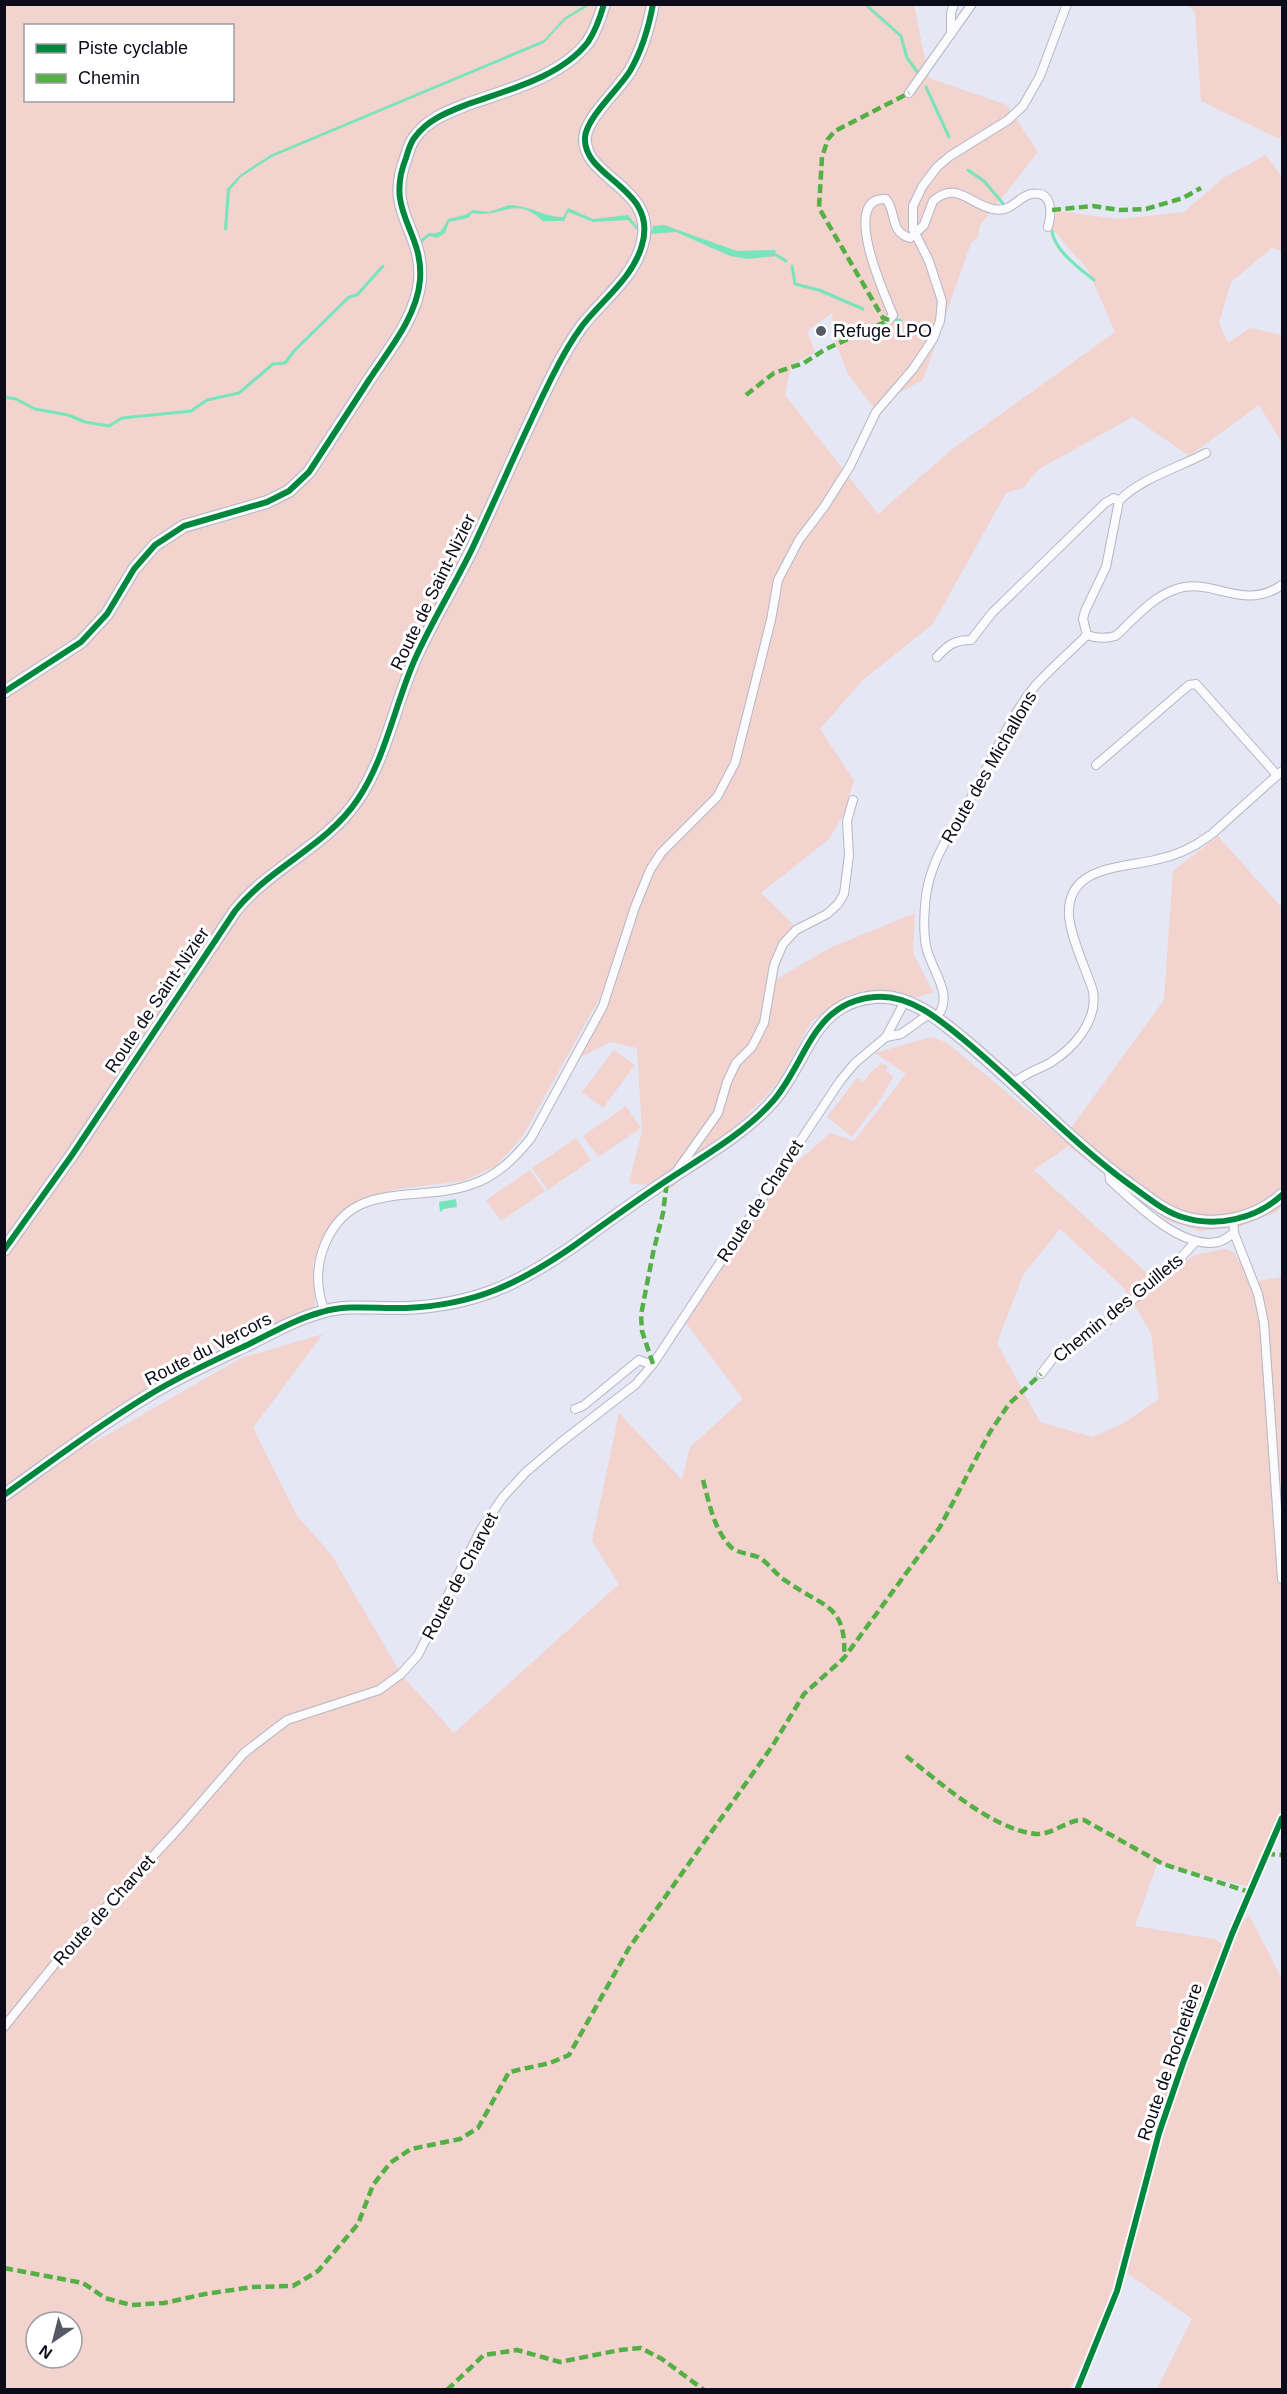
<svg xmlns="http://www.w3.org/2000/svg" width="1287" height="2394" font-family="Arial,sans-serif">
<rect width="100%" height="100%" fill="#e5e7f5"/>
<g fill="#f2d3cd" fill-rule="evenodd">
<path d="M5 5H914L929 78 1007 105 1038 152 980 225 978 237 971 243 923 380 873 407 848 374 835 341 832 313 807 331 815 352 791 365 785 395 878 514 951 450 1115 332 1088 270 1052 229 1057 211 1119 219 1184 212 1223 178 1266 155 1282 177V251L1272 248 1231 282 1219 323 1228 343 1250 328 1282 335V443L1259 405 1189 456 1133 417 1039 469 1024 487 1006 493 933 624 863 680 820 729 854 780 844 814 829 839 761 893 793 924 775 980 830 948 915 913 913 953 933 992 919 997 850 994 811 1022 783 1075 768 1094 672 1188 629 1183 642 1131 637 1048 610 1042 581 1057 603 1016 607 985 522 1137 496 1166 464 1181 398 1189 358 1201 331 1224 313 1262 315 1307 183 1363 86 1447 241 1358 323 1334 253 1428 297 1516 331 1554 401 1674 454 1733 619 1584 592 1541 619 1413 682 1480 690 1447 743 1399 686 1323 787 1171 830 1133 854 1141 906 1074 875 1053 931 1037 946 1042 1063 1139 1164 1000 1173 871 1218 836 1282 908V1205L1277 1212 1239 1227 1200 1231 1166 1220 1068 1146 1034 1170 1156 1281 1195 1255 1225 1249 1234 1252 1249 1278 1258 1281 1282 1277V1823L1254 1888 1157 1864 1135 1926 1215 1939 1222 1944 1249 1915 1282 1979V2389H1157L1192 2319 1127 2273 1070 2389 5 2390ZM26 26H232V100H26ZM1060 1229 1124 1288 1151 1333 1159 1399 1124 1423 1093 1437 1040 1422 997 1343 1023 1275ZM36 2322H72V2358H36Z"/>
<polygon points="1187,5 1282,5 1282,135 1279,139 1201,101 1195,12"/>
<polygon points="614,1050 635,1065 603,1108 582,1092"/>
<polygon points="882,1063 888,1067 886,1071 893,1077 881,1098 852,1137 827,1117 857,1078 863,1082 873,1070"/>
<polygon points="626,1106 641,1128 598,1157 583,1136"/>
<polygon points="576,1138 591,1160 548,1190 532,1168"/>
<polygon points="530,1170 545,1191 501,1221 486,1200"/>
</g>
<g fill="#78e4bc">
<polygon points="585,5 590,5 565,20 544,43 272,157 241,177 230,190 227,230 224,230 227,189 240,175 270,155 544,40 564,18"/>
<path d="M509 205C529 205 543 217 563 217L568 208 593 219 628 215 640 230 638 231 628 220 593 222 568 212 564 221H543C515 194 501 219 472 213L468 218 449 222 445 233 437 238 429 236 421 244 419 241 429 233C442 235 442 229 448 219L465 215 473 210 489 212Z"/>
<polygon points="664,225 737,251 775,250 777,256 748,259 730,256 676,232 651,234 653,226"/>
<polygon points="456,1199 457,1207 444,1209 440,1212 439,1202"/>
</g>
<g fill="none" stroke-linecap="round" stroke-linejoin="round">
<g stroke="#78e4bc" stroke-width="3">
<polyline points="865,4 901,36 907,58 919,74"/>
<polyline points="926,87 949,137"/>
<polyline points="968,170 984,181 1005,206"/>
<path d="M1052 231C1054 250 1079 268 1094 280"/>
<polyline points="773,253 786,261"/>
<polyline points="792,266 795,284 819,290 863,309"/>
<polyline points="892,318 901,321"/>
<polyline points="4,397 16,399 35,409 68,415 85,422 109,426 122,418 191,411 207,400 239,393 273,364 285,363 294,351 349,297 357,295 383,266"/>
</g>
<g stroke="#b4b6c4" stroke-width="10">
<g id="minor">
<polyline points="951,34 951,13 954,4"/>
<polyline points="909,93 972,4"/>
<path d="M889 320 893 315C886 298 839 196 886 199 897 212 889 232 910 238L924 225 933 201C957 180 970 205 993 209 1012 213 1017 197 1031 194 1053 190 1052 213 1048 227"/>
<path d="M1087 635 1083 619 1085 611 1106 567 1119 501C1139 479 1180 467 1206 453"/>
<path d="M1087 635C1095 638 1107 639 1115 636 1120 633 1125 627 1129 623 1142 611 1156 596 1174 590 1212 575 1241 613 1282 585"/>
<path d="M937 657C948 645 954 640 971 640L992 613 1105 503 1114 498 1119 501"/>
<polyline points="1096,765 1189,685 1196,684 1277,775"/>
<polyline points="1213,833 1282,771"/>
<path d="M936 1018C956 995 931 971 926 946 923 930 924 913 926 896 931 856 957 824 976 789 994 755 1010 717 1035 686 1051 668 1070 652 1087 635"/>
<polyline points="886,1037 901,1034 929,1014"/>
<path d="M1014 1083C1025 1073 1037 1070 1050 1063 1074 1048 1098 1021 1093 991 1086 969 1071 939 1069 916 1066 866 1121 868 1155 860 1175 856 1193 848 1209 836"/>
<path d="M1109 1170 1110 1180C1135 1203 1181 1250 1218 1242 1224 1241 1229 1236 1234 1233"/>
<polyline points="676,1172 718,1113 727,1082 736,1063 752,1047 764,1023 774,965 783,944 796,930 827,914 838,904 844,894 849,855 847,821 853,800"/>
<polyline points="1233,1219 1234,1233 1258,1294 1264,1323 1282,1579"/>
<path d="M325 1311C317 1294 316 1270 322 1252 347 1177 413 1204 470 1185 496 1177 514 1159 531 1138L603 1006 635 907 650 870 661 853 717 797 735 763 771 620 778 580 799 540 824 507 850 466 876 412 913 369 933 339 940 321 942 301 929 261 913 229V206L922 187 937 167 950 156 1008 120 1023 106 1040 76 1067 4"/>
<polyline points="1041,1374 1054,1357 1098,1329 1175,1264 1196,1241"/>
<polyline points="575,1409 583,1406 639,1360 652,1365"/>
<polyline points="4,2027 62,1955 179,1828 244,1753 287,1720 379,1690 401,1674 418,1655 481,1529 503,1497 525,1473 560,1443 636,1384 653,1364 840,1081 855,1063 886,1037 905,1001"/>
<polyline points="1077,2390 1117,2291 1159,2133 1183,2063 1232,1934 1282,1818"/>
</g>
</g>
<g stroke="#b4b6c4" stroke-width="14">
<g id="secondary">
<path d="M4 692 81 642 107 614 134 569 155 545 184 526 267 502 289 491 309 472C329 441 349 411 369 380 388 351 417 317 420 280 424 230 384 213 406 158 408 151 410 143 415 137 428 119 448 112 468 104 508 90 561 77 588 42 596 30 600 18 604 4"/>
<path d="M4 1250 72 1155 235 911C271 866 326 847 358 799 386 757 395 704 415 659 432 621 454 586 472 549 500 490 525 430 554 373 562 357 571 341 582 326 602 300 633 278 642 245 659 187 582 179 585 137 587 117 619 89 630 71 641 52 649 26 653 4"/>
<path d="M4 1495C52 1461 99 1425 149 1395 180 1376 213 1361 245 1346 270 1334 295 1319 322 1312 348 1304 379 1309 406 1308 475 1305 519 1284 575 1245 604 1224 633 1203 663 1183 700 1158 743 1135 773 1101 807 1062 812 1002 875 997 909 994 939 1019 963 1039 1020 1086 1070 1141 1130 1185 1146 1196 1163 1211 1182 1217 1216 1228 1256 1219 1282 1195"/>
</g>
</g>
<use href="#minor" stroke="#fbfbfe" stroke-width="8"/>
<use href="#secondary" stroke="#edf2f6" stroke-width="12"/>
<g stroke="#54b045" stroke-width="4.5" stroke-dasharray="9 4.5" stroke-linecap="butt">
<polyline points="1052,210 1093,206 1119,210 1146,209 1183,198 1201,188"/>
<polyline points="889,320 883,318 819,208 822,157 828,139 835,131 909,93"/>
<polyline points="746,395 774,373 804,363 824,350 889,320"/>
<polyline points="653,1364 642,1331 641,1315 653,1253 663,1213 667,1181"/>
<path d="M703 1480C709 1502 714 1531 732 1548 738 1553 750 1554 758 1557 768 1562 776 1575 786 1581 824 1608 847 1604 844 1658"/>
<path d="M906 1756C941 1783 991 1829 1036 1834 1054 1835 1067 1819 1084 1820L1163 1864 1249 1892"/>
<polyline points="1266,1854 1282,1855"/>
<polyline points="4,2268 83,2283 105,2298 131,2305 164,2303 205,2294 252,2287 293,2286 318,2271 358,2224 373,2185 390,2163 411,2149 460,2139 478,2128 509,2072 550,2063 569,2055 629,1948 773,1745 804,1694 844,1658 940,1527 990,1432 1009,1404 1041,1374"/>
<polyline points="447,2390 484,2355 517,2350 560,2362 620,2350 641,2348 662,2359 704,2390"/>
</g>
<g stroke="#fff" stroke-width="10">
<g id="cycleway">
<path d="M4 692 81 642 107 614 134 569 155 545 184 526 267 502 289 491 309 472C329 441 349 411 369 380 388 351 417 317 420 280 424 230 384 213 406 158 408 151 410 143 415 137 428 119 448 112 468 104 508 90 561 77 588 42 596 30 600 18 604 4"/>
<path d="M4 1250 72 1155 235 911C271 866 326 847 358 799 386 757 395 704 415 659 432 621 454 586 472 549 500 490 525 430 554 373 562 357 571 341 582 326 602 300 633 278 642 245 659 187 582 179 585 137 587 117 619 89 630 71 641 52 649 26 653 4"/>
<path d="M4 1495C52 1461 99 1425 149 1395 180 1376 213 1361 245 1346 270 1334 295 1319 322 1312 348 1304 379 1309 406 1308 475 1305 519 1284 575 1245 604 1224 633 1203 663 1183 700 1158 743 1135 773 1101 807 1062 812 1002 875 997 909 994 939 1019 963 1039 1020 1086 1070 1141 1130 1185 1146 1196 1163 1211 1182 1217 1216 1228 1256 1219 1282 1195"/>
<polyline points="1077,2390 1117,2291 1159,2133 1183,2063 1232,1934 1282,1818"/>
</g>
</g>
<use href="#cycleway" stroke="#00873e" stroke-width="6"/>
</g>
<circle fill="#575866" stroke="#fff" stroke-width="2" cx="821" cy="331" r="6"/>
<g text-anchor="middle" stroke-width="6" stroke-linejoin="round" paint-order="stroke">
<g font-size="18" fill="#0b0b19" stroke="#fff" text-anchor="start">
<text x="833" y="337">Refuge LPO</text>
</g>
<g font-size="18" fill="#0b0b19" stroke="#fff">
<text transform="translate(433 592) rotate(-64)" y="6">Route de Saint-Nizier</text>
<text transform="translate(989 767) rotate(-60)" y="6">Route des Michallons</text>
<text transform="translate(157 1000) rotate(-56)" y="6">Route de Saint-Nizier</text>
<text transform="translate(760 1201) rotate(-57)" y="6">Route de Charvet</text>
<text transform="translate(1118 1308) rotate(-39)" y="6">Chemin des Guillets</text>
<text transform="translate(208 1349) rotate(-27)" y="6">Route du Vercors</text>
<text transform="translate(460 1576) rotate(-62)" y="6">Route de Charvet</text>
<text transform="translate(104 1910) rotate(-48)" y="6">Route de Charvet</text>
<text transform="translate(1170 2062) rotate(-71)" y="6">Route de Rochetière</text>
</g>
</g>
<rect width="1287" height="2394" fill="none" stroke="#0b0b19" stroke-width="12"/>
<rect x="24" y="24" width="210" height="78" fill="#ffffff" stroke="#9d9da3" stroke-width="1.5"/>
<rect x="36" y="44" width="30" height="9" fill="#00873e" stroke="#9d9da3" stroke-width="1.5"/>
<text x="78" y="54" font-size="18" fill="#0b0b19">Piste cyclable</text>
<rect x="36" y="74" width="30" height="9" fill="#54b045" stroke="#9d9da3" stroke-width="1.5"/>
<text x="78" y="84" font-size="18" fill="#0b0b19">Chemin</text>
<g transform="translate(54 2340) rotate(215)"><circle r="28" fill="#ffffff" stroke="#9d9da3" stroke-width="1.5"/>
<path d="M0-4.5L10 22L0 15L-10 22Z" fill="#575866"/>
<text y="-9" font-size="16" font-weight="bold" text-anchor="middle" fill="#0b0b19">N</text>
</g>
</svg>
